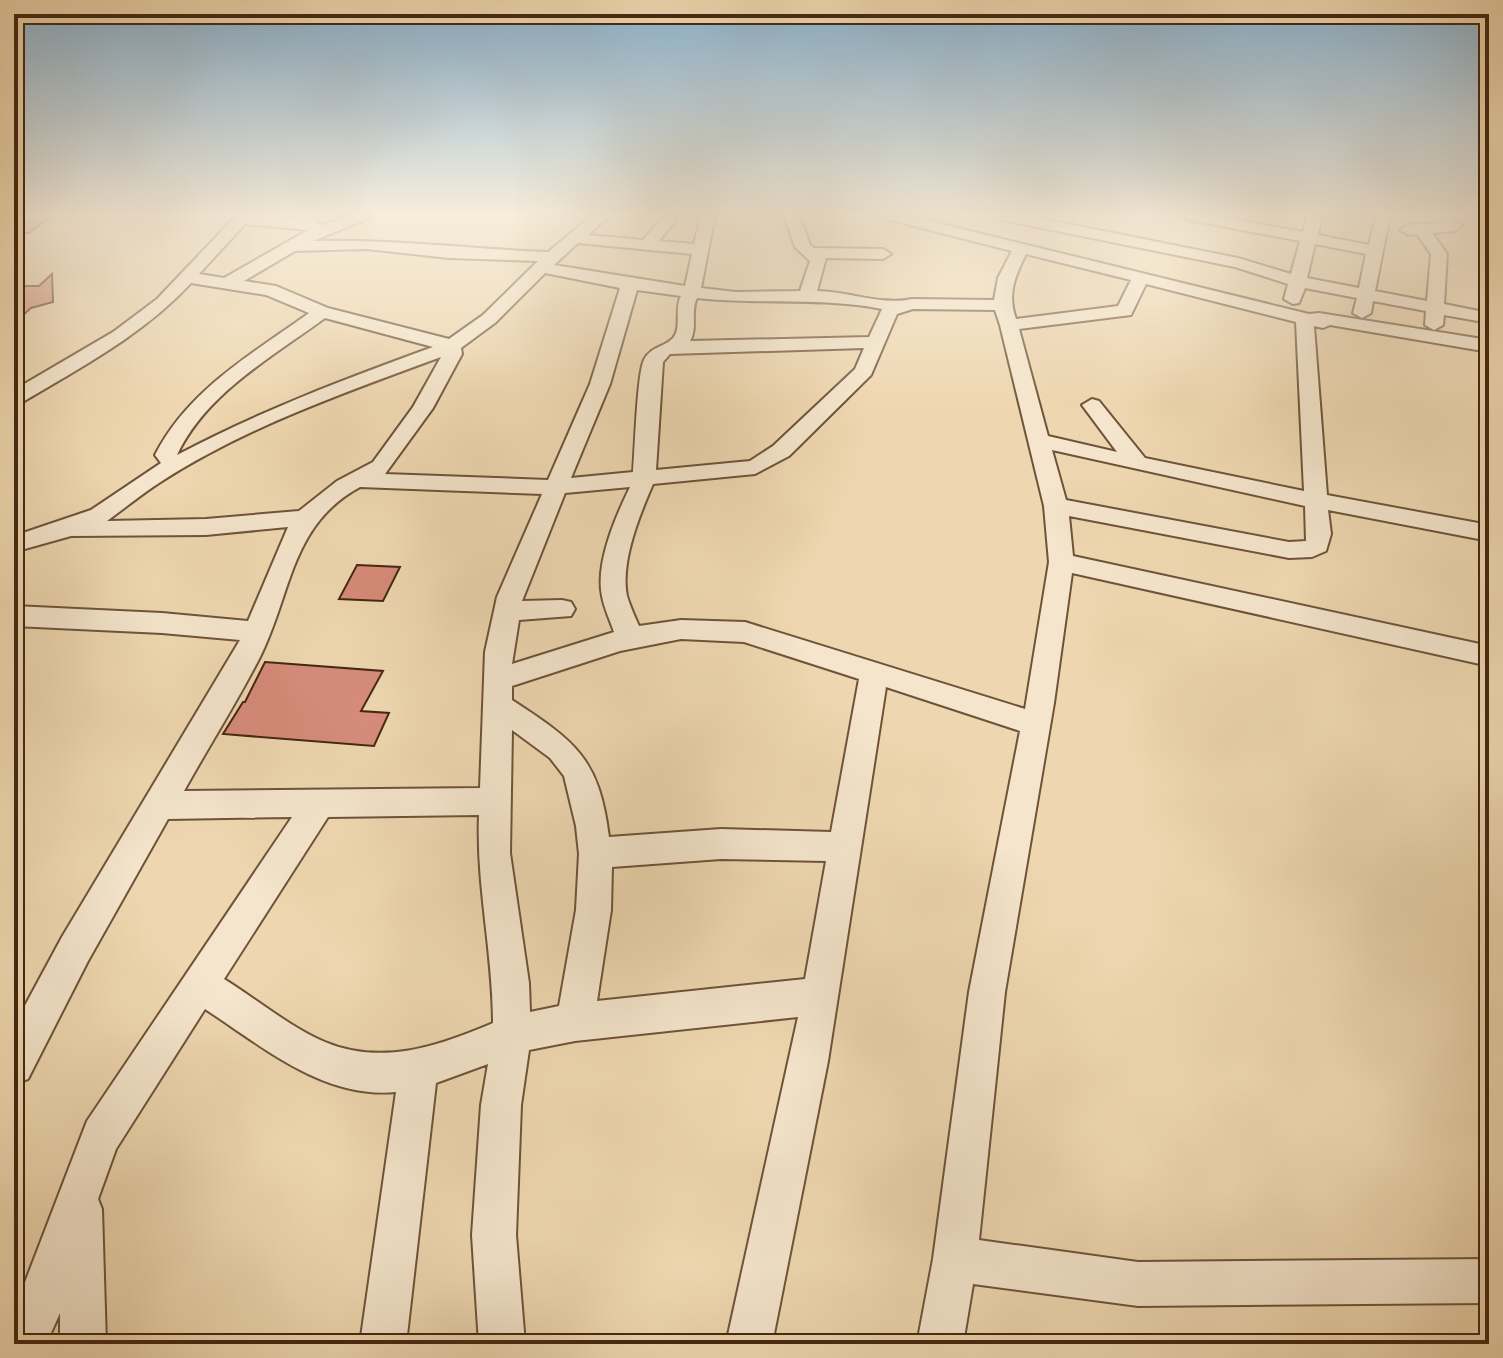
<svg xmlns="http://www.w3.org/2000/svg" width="1503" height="1358" font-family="'IM FELL English',serif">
<rect width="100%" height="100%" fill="#eed7b0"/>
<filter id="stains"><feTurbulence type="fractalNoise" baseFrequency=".0025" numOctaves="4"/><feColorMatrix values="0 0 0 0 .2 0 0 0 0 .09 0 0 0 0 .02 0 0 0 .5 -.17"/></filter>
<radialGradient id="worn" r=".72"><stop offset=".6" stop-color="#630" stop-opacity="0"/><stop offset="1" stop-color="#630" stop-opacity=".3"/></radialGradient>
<g fill="#d78c7b" stroke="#452711" stroke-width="2">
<polygon points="14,215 53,215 29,233 14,233"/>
<polygon points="52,274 53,302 31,308 14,323 14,286 39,286"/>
<polygon points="357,565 400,567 383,601 339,599"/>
<polygon points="265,662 383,671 361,711 389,713 374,746 223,734 243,702 245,702"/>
</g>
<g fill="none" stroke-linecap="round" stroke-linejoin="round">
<g stroke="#6f5339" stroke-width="4">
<g id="minor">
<path d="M237 215 297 218 295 215H310L321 225 355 215H377L313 241C391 239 470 249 548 252L593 215H610L588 235 643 240 665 215H680L659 241 694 244 701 215H715L701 288 736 292 800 291 810 261 795 247 784 215H799L810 245 814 248 883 249 891 254 883 259 826 258 817 291C847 291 883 306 912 299L994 300 998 278 1012 251 883 218 880 215H905L1309 314 1319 313 1489 340V352L1330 325 1323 328 1314 326 1327 495 1489 525V541L1328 510 1331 534 1326 551 1312 557 1289 558 1069 516 1073 556 1489 646V666L1072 573 1054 703 1005 992 979 1240 1138 1262 1489 1259V1303L1138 1306 973 1284 963 1344H917L933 1259 969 992 1020 731 886 687 828 1061 772 1344H726L798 1017 575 1041 529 1050 521 1105 516 1235 525 1344H479L472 1235 481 1105 488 1064 436 1083 406 1344H360L396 1092C323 1099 262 1046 205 1009L116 1149 98 1199 102 1209 106 1344H60V1313L46 1344H14V1311L87 1121 292 817 168 819 88 961 28 1079 14 1084V1026L62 937 240 640 162 633 14 626V606L162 613 248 621 288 527 206 535 71 536 14 552V536L91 510 161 463 155 455C188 390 252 354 309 313L266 295 191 283C143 335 81 367 21 403L14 405V390L113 332 157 299ZM245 224 308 230 224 278 199 274ZM578 243 692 254 685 286 554 265ZM367 249 449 258 538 261 483 315 449 339 328 308 276 286 244 281 295 251ZM1026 254 1131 280 1118 306 1016 319C1007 294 1015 276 1026 254ZM545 273 620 288 590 384 548 480 385 474 433 408 462 354 461 348 495 323ZM1146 284 1296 322 1304 491 1145 458 1099 401 1092 399 1082 405 1117 452 1048 436 1019 329 1131 315ZM637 290 681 296C674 308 682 328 673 338 665 347 651 346 644 360 637 374 635 451 633 472L571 478 610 384ZM697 298C759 305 821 297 882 309L869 337 690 341C698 328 690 311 697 298ZM913 309 995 310 1000 325 1044 506 1049 562 1025 709 745 622 681 620 639 626C635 617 630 606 627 596 620 562 640 514 653 484L755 474 789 456 871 375 897 314ZM325 318 433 347C345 379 260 411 177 455 206 393 272 357 325 318ZM864 348 855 369 773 446 750 461 656 470 663 362 670 354ZM441 357 413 407 373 462 337 481 299 511 206 519 107 521C125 508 143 493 162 481 248 426 346 392 441 357ZM1052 450 1305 506 1306 541 1289 542 1066 500ZM360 487 542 494 497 597 485 652 480 788 184 791C209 746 237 702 260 657 292 593 290 525 360 487ZM630 487C616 516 595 563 602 596 604 608 610 620 614 632L512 664 519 620 571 616 575 609 571 602 562 600 522 601 565 493ZM681 639 744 642 859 679 831 832 721 829 609 837C599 758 576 742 512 700V686L620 651ZM512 730 550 758 564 776 576 826 579 854 576 910 559 1006 530 1012 529 983 510 853ZM479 815C476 885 493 953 493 1023 439 1046 382 1066 325 1042 291 1028 255 998 224 979L328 817ZM721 859 826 861 805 979 597 1001 611 910 612 867Z"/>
<path d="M995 215H1023L1238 258 1291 274 1300 241 1189 220 1181 215H1210L1303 232 1308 215H1322L1318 235 1369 245 1376 215H1390L1375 291 1427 301 1431 254 1417 234 1408 235 1400 230 1408 225 1438 223 1430 215H1447L1462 226 1454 231 1432 233 1447 254 1444 304 1489 313V323L1444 315 1443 325 1434 330 1425 325 1426 311 1373 301 1371 313 1362 318 1353 313 1357 298 1305 288 1299 303 1293 304 1284 299 1288 284 1235 267 1003 220ZM1315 244 1366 254 1359 288 1307 278Z"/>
</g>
</g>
<use href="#minor" fill="#f4e5cc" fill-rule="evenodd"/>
</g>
<linearGradient id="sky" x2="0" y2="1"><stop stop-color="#8ab5d4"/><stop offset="0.53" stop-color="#f7eddb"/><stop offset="1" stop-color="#f7eddb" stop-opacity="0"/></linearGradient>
<rect width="1503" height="405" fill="url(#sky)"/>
<rect width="1503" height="1358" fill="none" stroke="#eed7b0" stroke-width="48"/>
<rect x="16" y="16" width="1471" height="1326" fill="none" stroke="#452711" stroke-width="4"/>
<rect x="24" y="24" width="1455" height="1310" fill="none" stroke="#452711" stroke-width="2"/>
<rect width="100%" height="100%" filter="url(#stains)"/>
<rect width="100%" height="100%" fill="url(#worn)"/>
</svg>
